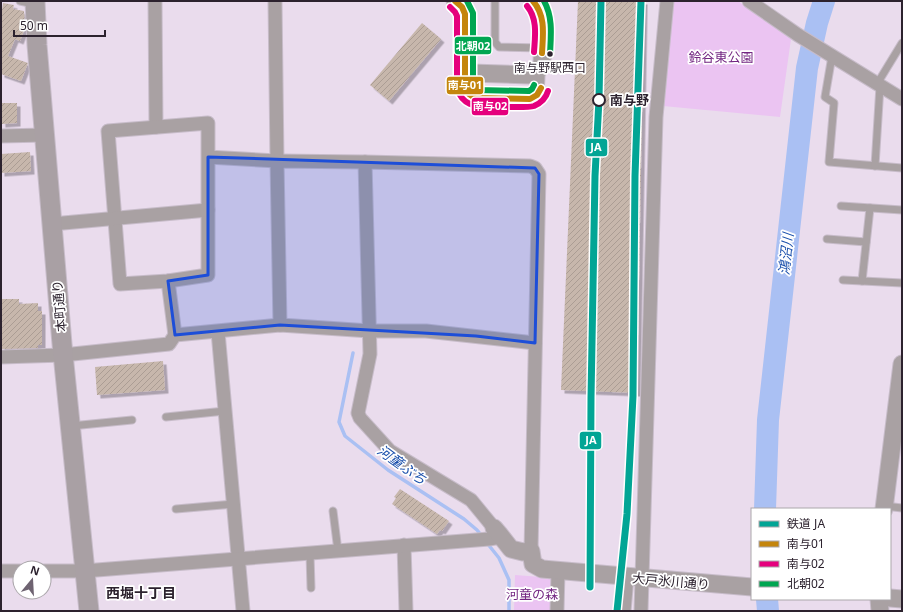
<svg xmlns="http://www.w3.org/2000/svg" width="903" height="612" font-family="'Noto Sans','Noto Sans JP',sans-serif">
<defs>
<pattern id="building-hatch" width="6" height="6" patternUnits="userSpaceOnUse"><rect width="6" height="6" fill="#c7b7ac"/><path d="M-1 1l2-2M0 6l6-6M5 7l2-2" fill="none" stroke="#ab9d94"/></pattern>
<filter id="shadow"><feDropShadow dx="3.5" dy="3.5" stdDeviation="0" flood-color="#0004"/></filter>
</defs>
<rect width="100%" height="100%" fill="#eadced"/>
<g fill="#ebc4f2">
<polygon points="671,1 738,1 791,39 780,117 663,106"/>
<polygon points="515,575 554,578 552,611 514,611"/>
</g>
<g fill="none" stroke-linecap="round" stroke-linejoin="round">
<g stroke="#aac0f3" stroke-width="3.5">
<polyline points="353,353 339,422 345,436 388,470 464,519 477,530 482,536"/>
<polyline points="487,543 499,558 509,580 509,611"/>
</g>
<g stroke="#aac0f3" stroke-width="22">
<polyline points="765,509 768,420 807,68 817,23 824,1"/>
<polyline points="767,599 768,611"/>
</g>
</g>
<g fill="url(#building-hatch)" filter="url(#shadow)">
<polygon points="578,1 644,1 637,393 561,390"/>
<polygon points="3,3 14,5 13,9 24,11 25,28 20,41 15,39 8,56 28,63 21,81 1,74 1,16"/>
<polygon points="422,23 441,39 389,101 370,85"/>
<polygon points="1,103 17,103 17,123 2,124"/>
<polygon points="30,152 31,171 1,173 1,154"/>
<polygon points="1,299 19,299 19,304 38,303 38,311 42,311 42,345 38,345 38,348 1,349"/>
<polygon points="163,361 165,390 97,395 95,367"/>
<polygon points="400,489 449,521 442,531 440,530 437,534 392,504 396,498 394,497"/>
</g>
<g fill="none" stroke-linecap="round" stroke-linejoin="round">
<g stroke="#c7bcc9" stroke-width="9">
<g id="service">
<polyline points="20,1 34,4"/>
<polyline points="495,1 495,42 499,47 542,48"/>
<polyline points="832,56 825,97 834,103 829,162 902,168"/>
<path d="M465 70C465 82 462 92 475 98L530 99C542 94 541 83 541 71"/>
<polyline points="877,84 902,43"/>
<polyline points="875,166 880,86"/>
<polyline points="841,206 902,210"/>
<polyline points="827,239 866,242"/>
<polyline points="843,280 902,283"/>
<polyline points="862,281 870,208"/>
<polyline points="166,417 225,411"/>
<polyline points="71,426 132,420"/>
<polyline points="885,506 902,508"/>
<polyline points="176,509 234,504"/>
<polyline points="333,511 338,551"/>
<polyline points="310,554 311,588"/>
</g>
</g>
<g stroke="#c7bcc9" stroke-width="15">
<g id="minor">
<polyline points="155,1 156,127"/>
<polyline points="749,1 798,35 902,99"/>
<polyline points="1,136 45,135"/>
<polyline points="208,157 208,123 108,131 120,284 168,281 208,275 208,157 277,161 275,1"/>
<polyline points="52,224 208,210"/>
<polyline points="168,281 175,335"/>
<polyline points="280,325 277,161 365,162"/>
<polyline points="218,332 243,611"/>
<polyline points="1,357 63,355 169,344 175,335 280,325 370,331 426,331 535,343"/>
<polyline points="494,528 471,500 390,451 360,418 358,413 370,354 365,162 530,166 535,168 539,174 531,551"/>
<polyline points="404,545 406,611"/>
<polyline points="1,571 20,571"/>
<polyline points="44,571 84,571 489,539 501,537"/>
<polyline points="557,611 558,571"/>
<polyline points="624,611 627,577"/>
<polyline points="641,611 656,117 667,1"/>
</g>
</g>
<g stroke="#c7bcc9" stroke-width="19">
<g id="tertiary">
<polyline points="455,1 462,7 465,14 465,64 471,73 529,75 535,74 542,65 543,20 537,5 533,1"/>
<polyline points="884,509 902,364"/>
<polyline points="494,528 500,535 511,549 523,552 531,551 533,564 542,569 752,587"/>
<polyline points="890,598 902,599"/>
<polyline points="879,599 880,611"/>
</g>
</g>
<g stroke="#c7bcc9" stroke-width="21">
<polyline id="secondary" points="35,1 37,45 62,344 89,611"/>
</g>
<use href="#service" stroke="#a9a1a3" stroke-width="7"/>
<use href="#minor" stroke="#a9a1a3" stroke-width="13"/>
<use href="#tertiary" stroke="#a9a1a3" stroke-width="17"/>
<use href="#secondary" stroke="#a9a0a4" stroke-width="19"/>
<g stroke="#fff" stroke-width="9">
<g id="bus-1">
<polyline points="455,1 462,7 465,14 465,87 469,94 475,98 530,99 537,95 541,88"/>
<path d="M533 1C546 16 543 35 542 53"/>
</g>
</g>
<g stroke="#fff" stroke-width="9">
<g id="bus-2">
<path d="M527 6C538 19 535 37 534 52"/>
<path d="M450 7 455 12 457 16V88C459 95 463 101 470 104 475 107 528 108 534 106 541 103 546 98 548 91"/>
</g>
</g>
<g stroke="#fff" stroke-width="9">
<g id="bus-3">
<polyline points="467,1 473,13 473,86 477,90 529,91 532,89 534,85"/>
<path d="M544 1C553 17 551 35 550 54"/>
</g>
</g>
<use href="#bus-1" stroke="#c4850c" stroke-width="6"/>
<use href="#bus-2" stroke="#e5007d" stroke-width="6"/>
<use href="#bus-3" stroke="#00a651" stroke-width="6"/>
<g stroke="#fff" stroke-width="10">
<g id="rail-1">
<polyline points="590,587 591,398 595,176 599,99 601,1"/>
<polyline points="617,611 627,514 633,396 635,176 641,1"/>
</g>
</g>
<use href="#rail-1" stroke="#02a595" stroke-width="7"/>
</g>
<path fill="#1d4ed8" fill-opacity="0.2" stroke="#1d4ed8" stroke-width="3" stroke-linejoin="round" d="M208 157 535 168 539 174 535 343 476 336 280 325 175 335 168 281 208 275Z"/>
<circle fill="#2c222e" stroke="#fff" stroke-width="1.5" cx="550" cy="54" r="3.5"/>
<circle fill="#fff" stroke="#2c222e" stroke-width="2" cx="599" cy="100" r="6"/>
<g text-anchor="middle" stroke-width="3.5" stroke-linejoin="round" paint-order="stroke">
<g font-size="12" fill="#2c222e" stroke="#fff">
<text x="550" y="72">南与野駅西口</text>
</g>
<g font-size="13" fill="#732682" stroke="#fff">
<text x="721" y="62">鈴谷東公園</text>
<text x="532" y="599">河童の森</text>
</g>
<g font-size="13" font-weight="bold" fill="#2c222e" stroke="#fff" text-anchor="start">
<text x="610" y="105">南与野</text>
</g>
<g font-size="13" fill="#2c222e" stroke="#fff">
<text transform="translate(59 306) rotate(-95)" y="5">本町通り</text>
<text transform="translate(671 581) rotate(5)" y="5">大戸氷川通り</text>
</g>
<g font-size="14" font-style="italic" fill="#1b50ac" stroke="#fff">
<text transform="translate(786 254) rotate(-84)" y="5">鴻沼川</text>
<text transform="translate(402 465) rotate(36)" y="5">河童ぶち</text>
</g>
<g font-size="14" font-weight="bold" fill="#2c222e" stroke="#fff">
<text x="141" y="598">西堀十丁目</text>
</g>
</g>
<g stroke="#fff" stroke-width="1.5">
<rect x="454" y="36" width="38" height="19" rx="4" fill="#00a651"/>
<rect x="446" y="76" width="38" height="19" rx="4" fill="#c4850c"/>
<rect x="471" y="97" width="38" height="19" rx="4" fill="#e5007d"/>
<rect x="585" y="138" width="23" height="19" rx="4" fill="#02a595"/>
<rect x="579" y="431" width="23" height="19" rx="4" fill="#02a595"/>
</g>
<g font-size="11" text-anchor="middle" font-weight="bold" fill="#fff">
<text x="473" y="50">北朝02</text>
<text x="465" y="89">南与01</text>
<text x="490" y="110">南与02</text>
<text x="596" y="151">JA</text>
<text x="591" y="444">JA</text>
</g>
<rect width="903" height="612" fill="none" stroke="#2c222e" stroke-width="4"/>
<rect x="751" y="508" width="140" height="92" fill="#ffffff" stroke="#aba7ab"/>
<rect x="759" y="521" width="20" height="6" fill="#02a595" stroke="#aba7ab"/>
<text x="787" y="528" font-size="12" fill="#2c222e">鉄道 JA</text>
<rect x="759" y="541" width="20" height="6" fill="#c4850c" stroke="#aba7ab"/>
<text x="787" y="548" font-size="12" fill="#2c222e">南与01</text>
<rect x="759" y="561" width="20" height="6" fill="#e5007d" stroke="#aba7ab"/>
<text x="787" y="568" font-size="12" fill="#2c222e">南与02</text>
<rect x="759" y="581" width="20" height="6" fill="#00a651" stroke="#aba7ab"/>
<text x="787" y="588" font-size="12" fill="#2c222e">北朝02</text>
<g transform="translate(32 580) rotate(18)"><circle r="19" fill="#ffffff" stroke="#aba7ab"/>
<path d="M0-3L7 15L0 10L-7 15Z" fill="#6e6371"/>
<text y="-6" font-size="11" font-weight="bold" text-anchor="middle" fill="#2c222e">N</text>
</g>
<path d="M14 30v6h91v-6" fill="none" stroke="#2c222e" stroke-width="2"/>
<text x="20" y="30" font-size="12" fill="#2c222e" stroke="#ffffff" stroke-width="3" paint-order="stroke">50 m</text>
</svg>
